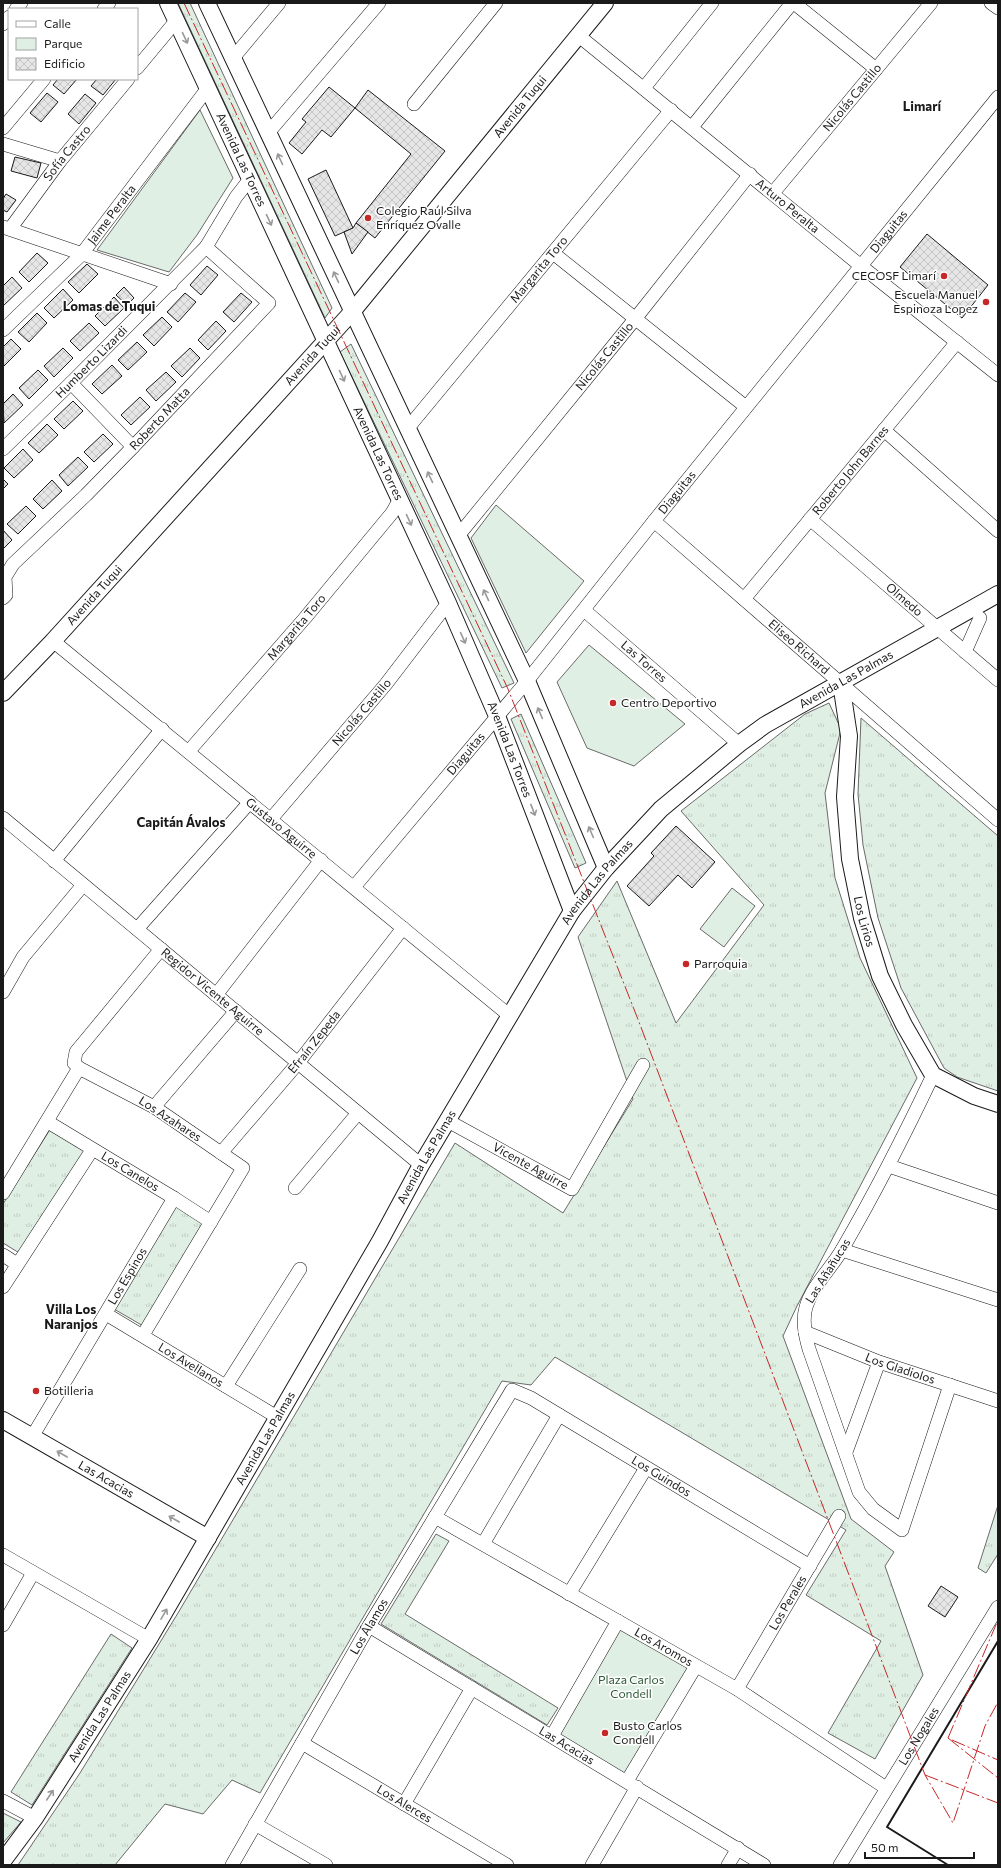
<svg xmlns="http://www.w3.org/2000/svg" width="1001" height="1868" font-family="Commissioner,sans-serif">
<defs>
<pattern id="grass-tufts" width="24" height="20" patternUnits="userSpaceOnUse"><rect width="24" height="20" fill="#e0efe3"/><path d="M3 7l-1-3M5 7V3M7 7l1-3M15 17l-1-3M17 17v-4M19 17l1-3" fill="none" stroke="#c0ccc2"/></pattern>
<pattern id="building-cross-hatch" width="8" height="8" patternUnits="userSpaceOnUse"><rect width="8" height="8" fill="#e6e6e6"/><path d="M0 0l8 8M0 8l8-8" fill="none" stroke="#c5c5c5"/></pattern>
</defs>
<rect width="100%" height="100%" fill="#fff"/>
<g fill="url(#grass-tufts)" stroke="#6a6a6a">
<polygon points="178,3 190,3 332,308 325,318"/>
<polygon points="351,344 514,683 502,688 340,352"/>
<polygon points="829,703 841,729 825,793 835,878 860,958 917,1078 797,1306 783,1336 851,1519 894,1552 885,1566 923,1675 875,1759 828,1733 881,1641 806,1595 846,1530 555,1357 531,1385 502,1381 260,1793 232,1780 203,1814 165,1804 115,1865 18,1865 80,1773 178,1613 455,1143 563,1213 633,1099 578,937 617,881 676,1023 764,905 681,811 805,714"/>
<polygon points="521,714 586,863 575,868 511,719"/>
<polygon points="861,718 998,836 998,1091 957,1077 944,1068 901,988 878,918 863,845 858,794"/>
<polygon points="51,1128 88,1150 21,1254 3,1243 3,1204"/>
<polygon points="174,1204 205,1224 145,1327 114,1309"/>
<polygon points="998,1505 998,1554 986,1573 978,1568"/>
<polygon points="436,1534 449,1541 405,1614 558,1708 547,1725 381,1624"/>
<polygon points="111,1634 132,1648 32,1805 11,1792"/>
<polygon points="3,1813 21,1822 3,1843"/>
</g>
<g fill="#e0efe3" stroke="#6a6a6a">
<polygon points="200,110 233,178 197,235 169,272 97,250"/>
<polygon points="496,505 584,581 526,653 471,538"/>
<polygon points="589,645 685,724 634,766 587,748 557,682"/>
<polygon points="732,888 755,906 724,947 700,929"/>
<polygon points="619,1626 690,1666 625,1778 557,1736"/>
</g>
<g fill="url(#building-cross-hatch)" stroke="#1a1a1a">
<polygon points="58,79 77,79 64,94 53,85"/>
<polygon points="97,79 116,79 103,95 91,86"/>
<polygon points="329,87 355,108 331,137 322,130 302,154 289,143 306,122 302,119"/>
<polygon points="368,90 445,151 375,238 356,223 411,154 355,108"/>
<polygon points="47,93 58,102 41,122 30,113"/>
<polygon points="85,94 96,103 79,124 68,114"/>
<polygon points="15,157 41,163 37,178 11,171"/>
<polygon points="326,170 353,228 335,236 308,179"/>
<polygon points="6,194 16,200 7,212 3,210 3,199"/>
<polygon points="356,223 368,232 352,254 344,232 353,228"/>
<polygon points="927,234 988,285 962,318 900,267"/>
<polygon points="37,253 48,263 29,282 19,272"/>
<polygon points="87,264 98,274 79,293 68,282"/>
<polygon points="207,266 218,275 201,295 190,285"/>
<polygon points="12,277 22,288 3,306 3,286"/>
<polygon points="124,287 134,298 127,305 116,295"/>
<polygon points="63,289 73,300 54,318 44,308"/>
<polygon points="185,293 196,302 178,322 167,312"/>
<polygon points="241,293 252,302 234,322 223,312"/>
<polygon points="114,297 124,308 105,326 95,316"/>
<polygon points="37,313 47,323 29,342 18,332"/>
<polygon points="162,317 172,327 154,346 143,335"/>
<polygon points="216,321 226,331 208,350 198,340"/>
<polygon points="89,323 99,333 80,351 70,341"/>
<polygon points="11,339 21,349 3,367 3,347"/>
<polygon points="137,342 147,352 128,370 118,360"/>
<polygon points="63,348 73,358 54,377 44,366"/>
<polygon points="190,348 200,358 182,377 171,366"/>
<polygon points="112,365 122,376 102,394 92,384"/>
<polygon points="38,370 48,380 29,399 19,388"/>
<polygon points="166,372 176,382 156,401 146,390"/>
<polygon points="13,394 23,405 4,423 3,404"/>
<polygon points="140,397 150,407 131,425 121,415"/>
<polygon points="73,401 83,411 64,429 54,419"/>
<polygon points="47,424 58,435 39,453 28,443"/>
<polygon points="103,434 113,444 94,462 84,452"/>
<polygon points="23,449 33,460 14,478 4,468"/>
<polygon points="78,457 88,467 68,486 59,475"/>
<polygon points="3,479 8,484 3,489"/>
<polygon points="52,480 62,491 43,509 33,499"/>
<polygon points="26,506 36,516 18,534 7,524"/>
<polygon points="3,530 12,540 3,549"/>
<polygon points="676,826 715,862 692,888 678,875 649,906 627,886 654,856 651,853"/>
<polygon points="941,1586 958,1597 945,1617 928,1606"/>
</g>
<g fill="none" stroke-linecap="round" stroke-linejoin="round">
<g stroke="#1a1a1a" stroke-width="14">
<g id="minor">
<polyline points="794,3 876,69"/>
<polyline points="991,3 998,8"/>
<polyline points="16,9 21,3"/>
<polyline points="104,9 109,3"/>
<polyline points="3,24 9,17"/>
<path id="s1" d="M579 36 861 266 998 375"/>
<polyline points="233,58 279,3"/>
<polyline points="137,68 176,21"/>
<polyline points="644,88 712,3"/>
<polyline points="414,104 496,3"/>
<polyline points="692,127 792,3"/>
<polyline points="3,128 44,79"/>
<polyline points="268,133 379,3"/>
<polyline points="3,144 60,161"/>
<path id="s2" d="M773 193 931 3"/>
<polyline points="3,227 171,284"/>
<path id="s3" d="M10 229 60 161 128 79"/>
<polyline points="553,253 746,407"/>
<path id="s4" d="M3 330 81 255 208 88"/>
<polyline points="71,383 133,447"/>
<path id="s5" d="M407 429 671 110"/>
<polyline points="884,430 998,531"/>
<path id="s6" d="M3 449 71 383 206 247 236 197 250 179"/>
<path id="s7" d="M810 519 998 680"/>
<path id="s8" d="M654 521 998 820"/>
<path id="s9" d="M458 536 635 319 750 174"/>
<path id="s10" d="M3 598 6 595 5 577 13 564 86 495 133 447 269 303 206 247"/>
<path id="s11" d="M744 599 957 342"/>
<path id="s12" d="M584 610 739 744"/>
<path id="s13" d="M53 641 510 1016"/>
<polyline points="965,652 980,618"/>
<path id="s14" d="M189 751 305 618 392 513 400 499"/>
<path id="s15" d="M3 818 421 1165"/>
<path id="s16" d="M271 819 386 684 448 603"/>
<polyline points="54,861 162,729"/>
<path id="s17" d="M354 887 527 681 654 521 998 97"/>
<polyline points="137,929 250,802"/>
<polyline points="3,992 23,957 83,885"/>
<polyline points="216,995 321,860"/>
<path d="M933 1075C905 1134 876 1191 843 1248 832 1268 813 1284 806 1307 802 1321 805 1335 809 1349L859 1492 873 1509 902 1530 950 1385"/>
<polyline points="154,1107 236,1011"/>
<path id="s18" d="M448 1121 572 1189 643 1065"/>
<path id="s19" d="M48 1122 174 1198 211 1222"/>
<path id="s20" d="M221 1153 298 1063 403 928"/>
<polyline points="889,1166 998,1203"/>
<polyline points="295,1188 358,1113"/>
<polyline points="3,1193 79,1068"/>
<polyline points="842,1250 998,1300"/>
<polyline points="3,1255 17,1264"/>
<polyline points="3,1287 92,1150"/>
<path id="s21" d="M106 1314 277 1417"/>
<path id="s22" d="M805 1332 879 1362 998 1401"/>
<polyline points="143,1335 243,1168 154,1107 79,1068 74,1063 76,1052 161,949"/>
<polyline points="226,1386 300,1269"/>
<path id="s23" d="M32 1437 174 1198"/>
<polyline points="846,1452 879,1362"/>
<path id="s24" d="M435 1517 737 1689 886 1788"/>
<polyline points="483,1544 559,1415"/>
<polyline points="3,1555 149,1639"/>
<polyline points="569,1594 646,1468"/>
<polyline points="3,1625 33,1573"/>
<path id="s25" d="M369 1626 764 1865"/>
<path id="s26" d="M737 1689 839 1516"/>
<polyline points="552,1736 618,1621"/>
<path id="s27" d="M302 1743 507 1865"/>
<polyline points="627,1781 696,1666"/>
<polyline points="3,1801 35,1818"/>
<polyline points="404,1804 472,1688"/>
<polyline points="255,1824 326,1865"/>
<path id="s28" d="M232 1865 369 1626 512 1390 531 1398 810 1566"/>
<polyline points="592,1865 637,1787"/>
<polyline points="728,1865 738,1848"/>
<path id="s29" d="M840 1865 998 1607"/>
</g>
</g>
<g stroke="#1a1a1a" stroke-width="18">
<g id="tertiary">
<path id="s30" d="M168 3 448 603 497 716 572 911"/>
<polyline points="207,3 527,681 606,868"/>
<path id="s31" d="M841 683 849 736 845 797 850 859 862 918 880 976 904 1025 933 1075 974 1096 998 1104"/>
<path id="s32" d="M3 693 53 641 352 312 605 3"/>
<path id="s33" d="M3 1420 208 1538"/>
<path id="s34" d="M3 1861 35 1818 149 1639 380 1241 421 1165 572 911 606 868 661 809 739 744 765 725 998 594"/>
</g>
</g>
<use href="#minor" stroke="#fff" stroke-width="13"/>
<use href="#tertiary" stroke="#fff" stroke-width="16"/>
<polyline stroke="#1a1a1a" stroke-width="2" points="948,1865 887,1827 998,1641"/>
<g stroke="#c62828" stroke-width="1" stroke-dasharray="14 3 2 3" stroke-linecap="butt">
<polyline points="184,3 508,689 639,1022 925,1775 953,1823 985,1726 998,1702"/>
<polyline points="948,1738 998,1620"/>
<polyline points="948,1738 998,1778"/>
<polyline points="952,1740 998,1760"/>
<polyline points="925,1775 998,1803"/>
</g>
</g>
<defs><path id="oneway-shaft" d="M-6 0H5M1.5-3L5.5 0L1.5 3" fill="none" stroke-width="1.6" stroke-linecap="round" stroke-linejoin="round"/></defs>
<g stroke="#989898">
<use href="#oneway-shaft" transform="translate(185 38) rotate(65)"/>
<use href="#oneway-shaft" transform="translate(280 159) rotate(-115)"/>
<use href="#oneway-shaft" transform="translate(269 220) rotate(65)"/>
<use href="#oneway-shaft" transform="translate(336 277) rotate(-115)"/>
<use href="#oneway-shaft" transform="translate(342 376) rotate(65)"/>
<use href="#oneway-shaft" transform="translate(430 477) rotate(-115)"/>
<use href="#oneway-shaft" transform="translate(409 520) rotate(65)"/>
<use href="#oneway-shaft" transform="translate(486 595) rotate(-115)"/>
<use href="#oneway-shaft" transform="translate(463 638) rotate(66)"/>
<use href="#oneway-shaft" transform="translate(540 713) rotate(-113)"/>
<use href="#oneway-shaft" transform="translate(533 810) rotate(69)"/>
<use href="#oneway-shaft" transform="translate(591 832) rotate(-113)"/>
<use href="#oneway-shaft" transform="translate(62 1454) rotate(-150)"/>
<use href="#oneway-shaft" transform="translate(174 1519) rotate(-150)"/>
<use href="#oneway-shaft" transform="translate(164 1614) rotate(-60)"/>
<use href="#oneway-shaft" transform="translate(50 1795) rotate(-57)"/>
</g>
<g fill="#c62828" stroke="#fff" stroke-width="1.5">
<circle cx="368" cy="218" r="4"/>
<circle cx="944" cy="276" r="4"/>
<circle cx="986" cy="302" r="4"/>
<circle cx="613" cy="703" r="4"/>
<circle cx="686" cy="964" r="4"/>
<circle cx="36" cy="1391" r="4"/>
<circle cx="605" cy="1733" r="4"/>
</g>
<g text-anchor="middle" stroke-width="3" stroke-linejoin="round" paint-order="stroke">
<g font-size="12" fill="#1a1a1a" stroke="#fff">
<text dy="4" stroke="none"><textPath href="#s2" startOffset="124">Nicolás Castillo</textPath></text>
<text dy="4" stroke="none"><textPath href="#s32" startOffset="782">Avenida Tuqui</textPath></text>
<text dy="4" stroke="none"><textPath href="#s3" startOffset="95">Sofía Castro</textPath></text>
<text dy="4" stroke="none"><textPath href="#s30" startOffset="173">Avenida Las Torres</textPath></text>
<text dy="4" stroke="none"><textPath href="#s1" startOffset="269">Arturo Peralta</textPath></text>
<text dy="4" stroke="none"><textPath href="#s4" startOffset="159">Jaime Peralta</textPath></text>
<text dy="4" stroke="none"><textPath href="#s17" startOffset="846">Diaguitas</textPath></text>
<text dy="4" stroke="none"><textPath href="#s5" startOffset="207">Margarita Toro</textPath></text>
<text dy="4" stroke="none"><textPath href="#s32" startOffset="458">Avenida Tuqui</textPath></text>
<text dy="4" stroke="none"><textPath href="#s9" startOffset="232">Nicolás Castillo</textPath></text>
<text dy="4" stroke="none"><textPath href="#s6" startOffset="124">Humberto Lizardi</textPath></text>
<text dy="4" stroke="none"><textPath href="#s10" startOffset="244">Roberto Matta</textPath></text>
<text dy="4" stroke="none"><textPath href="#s30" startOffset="497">Avenida Las Torres</textPath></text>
<text dy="4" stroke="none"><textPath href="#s11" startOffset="167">Roberto John Barnes</textPath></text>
<text dy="4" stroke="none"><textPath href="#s17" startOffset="510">Diaguitas</textPath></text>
<text dy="4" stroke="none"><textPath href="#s32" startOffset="134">Avenida Tuqui</textPath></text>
<text dy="4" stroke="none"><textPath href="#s7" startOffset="124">Olmedo</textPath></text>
<text dy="4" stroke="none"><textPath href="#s14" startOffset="164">Margarita Toro</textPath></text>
<text dy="4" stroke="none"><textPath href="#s8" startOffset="192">Eliseo Richard</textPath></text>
<text dy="4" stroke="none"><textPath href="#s12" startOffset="79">Las Torres</textPath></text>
<text dy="4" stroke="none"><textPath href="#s34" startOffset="1470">Avenida Las Palmas</textPath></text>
<text dy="4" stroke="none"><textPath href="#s16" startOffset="140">Nicolás Castillo</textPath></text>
<text dy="4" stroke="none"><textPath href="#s30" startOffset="821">Avenida Las Torres</textPath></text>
<text dy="4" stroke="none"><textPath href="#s17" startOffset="174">Diaguitas</textPath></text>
<text dy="4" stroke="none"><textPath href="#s13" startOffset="295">Gustavo Aguirre</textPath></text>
<text dy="4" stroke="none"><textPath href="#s34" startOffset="1146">Avenida Las Palmas</textPath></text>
<text dy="4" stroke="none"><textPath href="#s31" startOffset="241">Los Lirios</textPath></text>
<text dy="4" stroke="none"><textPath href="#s15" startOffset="272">Regidor Vicente Aguirre</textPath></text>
<text dy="4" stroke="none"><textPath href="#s20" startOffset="145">Efraín Zepeda</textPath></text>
<text transform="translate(170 1119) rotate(33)" y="4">Los Azahares</text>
<text dy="4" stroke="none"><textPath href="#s34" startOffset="822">Avenida Las Palmas</textPath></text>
<text dy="4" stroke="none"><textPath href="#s18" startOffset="94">Vicente Aguirre</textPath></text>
<text dy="4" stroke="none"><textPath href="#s19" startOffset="96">Los Canelos</textPath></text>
<text transform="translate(828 1271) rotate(-58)" y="4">Las Añañucas</text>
<text dy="4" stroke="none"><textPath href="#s23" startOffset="187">Los Espinos</textPath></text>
<text dy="4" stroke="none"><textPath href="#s21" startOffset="99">Los Avellanos</textPath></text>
<text dy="4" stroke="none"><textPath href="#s22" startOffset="102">Los Gladiolos</textPath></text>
<text dy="4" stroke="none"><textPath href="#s34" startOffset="498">Avenida Las Palmas</textPath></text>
<text dy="4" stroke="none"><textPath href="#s28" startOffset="724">Los Guindos</textPath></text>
<text dy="4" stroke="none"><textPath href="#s33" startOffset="119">Las Acacias</textPath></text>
<text dy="4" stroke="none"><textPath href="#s26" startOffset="100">Los Perales</textPath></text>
<text dy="4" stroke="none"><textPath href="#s28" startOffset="275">Los Álamos</textPath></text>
<text dy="4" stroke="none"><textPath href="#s24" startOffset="263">Los Aromos</textPath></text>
<text dy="4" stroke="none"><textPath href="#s34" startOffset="174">Avenida Las Palmas</textPath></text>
<text dy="4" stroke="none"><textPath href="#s29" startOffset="151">Los Nogales</textPath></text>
<text dy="4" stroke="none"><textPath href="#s25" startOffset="231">Las Acacias</textPath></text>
<text dy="4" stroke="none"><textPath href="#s27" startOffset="119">Los Alerces</textPath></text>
</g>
<g font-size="12" fill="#1a1a1a" stroke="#fff" text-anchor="start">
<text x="376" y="215">Colegio Raúl Silva<tspan x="376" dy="14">Enríquez Ovalle</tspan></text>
<text x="936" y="280" text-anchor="end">CECOSF Limarí</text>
<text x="978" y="299" text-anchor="end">Escuela Manuel<tspan x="978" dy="14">Espinoza Lopez</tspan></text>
<text x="621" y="707">Centro Deportivo</text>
<text x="694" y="968">Parroquia</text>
<text x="44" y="1395">Botilleria</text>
<text x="613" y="1730">Busto Carlos<tspan x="613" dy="14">Condell</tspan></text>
</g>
<g font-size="12" fill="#2b5a34" stroke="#fff">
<text x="631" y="1684">Plaza Carlos<tspan x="631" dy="14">Condell</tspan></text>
</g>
<g font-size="13" font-weight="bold" fill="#1a1a1a" stroke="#fff">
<text x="922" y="111">Limarí</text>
<text x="109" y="311">Lomas de Tuqui</text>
<text x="181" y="827">Capitán Ávalos</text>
<text x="71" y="1314">Villa Los<tspan x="71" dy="15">Naranjos</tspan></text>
</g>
</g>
<rect width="1001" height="1868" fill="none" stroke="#1a1a1a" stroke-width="8"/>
<rect x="8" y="8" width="130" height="72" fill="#ffffff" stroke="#a3a3a3"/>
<rect x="16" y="21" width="20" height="6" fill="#ffffff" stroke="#a3a3a3"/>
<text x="44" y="28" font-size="12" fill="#1a1a1a">Calle</text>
<rect x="16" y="38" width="20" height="12" fill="#e0efe3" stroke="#a3a3a3"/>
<text x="44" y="48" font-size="12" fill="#1a1a1a">Parque</text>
<rect x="16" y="58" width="20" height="12" fill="url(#building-cross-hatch)" stroke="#a3a3a3"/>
<text x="44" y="68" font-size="12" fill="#1a1a1a">Edificio</text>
<path d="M865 1852v6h109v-6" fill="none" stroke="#1a1a1a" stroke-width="2"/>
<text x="871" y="1852" font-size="12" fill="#1a1a1a" stroke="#ffffff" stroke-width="3" paint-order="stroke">50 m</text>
</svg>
